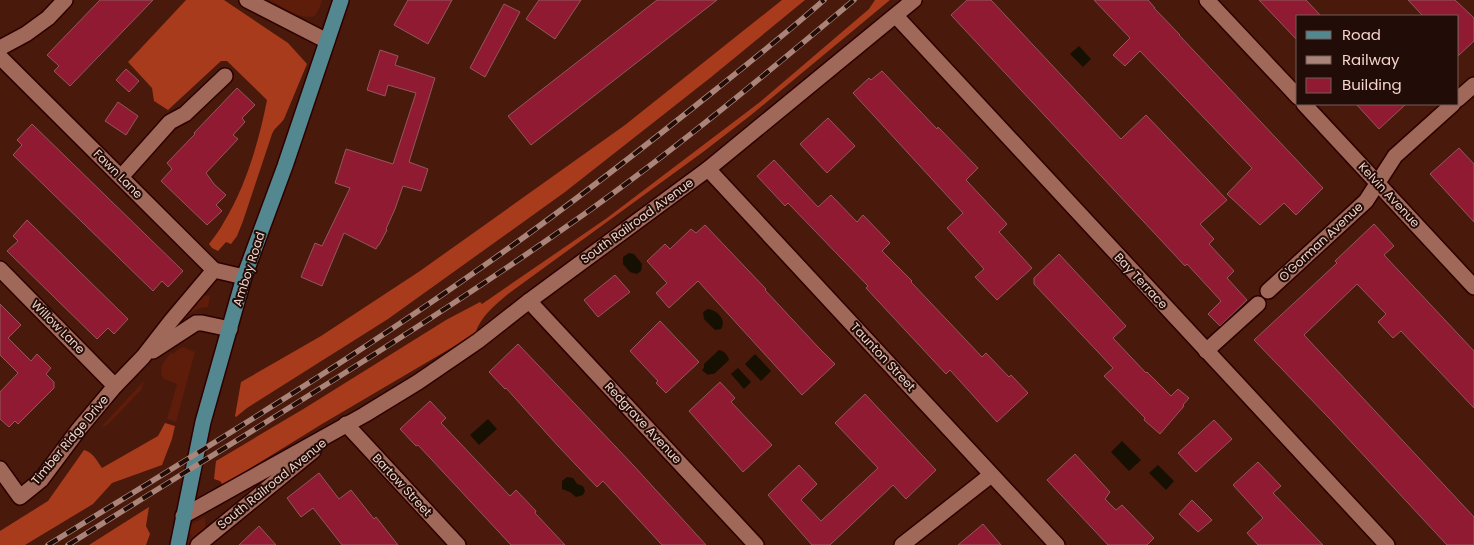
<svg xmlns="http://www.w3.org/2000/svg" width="1474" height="545" font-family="Poppins,sans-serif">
<rect width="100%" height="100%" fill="#49190c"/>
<g fill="#5e1c0a">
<path d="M269 0H322L320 7 315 16C301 21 282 6 269 0Z"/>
<path d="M210 295 208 307C192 307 183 321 172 331L171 330 199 300 204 296Z"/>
<path d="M183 347 195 352 176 422 167 419 177 384 164 379C157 370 164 361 171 353L173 354 179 349Z"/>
<polygon points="144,381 141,390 124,408 107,425 101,427"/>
<polygon points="205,517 205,530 191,543 186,543 185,539 190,540 192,535 188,533 192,524"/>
</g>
<g fill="#a93b1d">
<path d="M186 0H224L288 43 307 64 284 119C280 125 275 127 272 134L243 221 237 236 231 244 226 242 218 251 212 248 209 244C214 237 220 230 224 222 246 186 259 141 267 100L227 61H221L168 110 154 101 152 88 128 62Z"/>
<polygon points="782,0 805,0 710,78 565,192 388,319 247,408 236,417 235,416 241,382 321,336 420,271 625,125"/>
<path d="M875 0H890L751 115 703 152 508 294C495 305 480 317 475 334L322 424 223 485 220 481 214 479 216 461 305 408 446 320 480 302 482 304 607 218 760 102 869 9Z"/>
<path d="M165 423 175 426 172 439 162 465 112 483 93 504 25 545H0V531L48 501 84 450C94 453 96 460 102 468L158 436Z"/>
<polygon points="149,507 146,526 150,534 146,545 89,545"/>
</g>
<g fill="#151002">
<polygon points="1079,46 1091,59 1083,67 1070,54"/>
<polygon points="629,253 634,254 642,264 641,271 637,274 630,272 623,264 623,257"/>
<path d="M708 309C717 310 727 320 721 329L715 330 704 319 703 312Z"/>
<path d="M719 350C724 351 728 355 729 360L714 374H710L708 375 702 370 704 368V364Z"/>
<polygon points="755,354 771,371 761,381 745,364"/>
<polygon points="738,368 751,382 744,389 731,374"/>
<polygon points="488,419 497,429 479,445 470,435"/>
<polygon points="1122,441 1141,460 1129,471 1111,452"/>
<polygon points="1158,465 1174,481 1166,490 1149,473"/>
<polygon points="567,477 573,478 577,484 583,486 585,491 583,495 576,497 570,492 562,489 562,481"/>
</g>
<g fill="#8f1a32" stroke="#92585c">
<polygon points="100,0 153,0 70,86 54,71 59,66 47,55"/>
<polygon points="408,0 452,0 428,44 394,25"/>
<polygon points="539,0 581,0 555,39 526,19"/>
<polygon points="657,0 717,0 531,145 508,116"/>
<polygon points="967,0 991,0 1121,139 1146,115 1227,200 1200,224 1214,239 1209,244 1234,271 1227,278 1247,300 1220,326 1208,314 1221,301 1187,264 1185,266 951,15"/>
<polygon points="1094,0 1148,0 1155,8 1154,8 1180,35 1179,35 1323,188 1296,215 1284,203 1260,225 1227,194 1252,168 1140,51 1125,66 1113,55 1130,38"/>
<polygon points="1259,0 1306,0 1321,16 1298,16 1298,41"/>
<polygon points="1408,0 1455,0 1474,18 1474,41 1458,56 1458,16 1423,16"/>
<polygon points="504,4 520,12 485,77 470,68"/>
<polygon points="380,50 398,56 395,65 435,78 409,162 428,169 421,191 403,186 395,209 386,229 387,230 379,245 378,245 376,249 344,233 322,286 301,277 315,243 322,246 350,188 335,183 346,149 393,164 416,93 388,85 385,96 367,90"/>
<polygon points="126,69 139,81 129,92 116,80"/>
<polygon points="882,71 937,129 938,127 978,168 966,180 1007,224 999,232 1032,268 997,300 975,277 984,269 947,228 963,213 853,93 869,78 871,80"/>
<polygon points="237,88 255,105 242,118 245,122 233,135 238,139 206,173 214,184 226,195 216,205 222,211 207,225 161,181 172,169 167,163 195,134 194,133"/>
<polygon points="118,102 138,116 126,135 105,121"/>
<polygon points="1356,104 1406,104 1379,129"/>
<polygon points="828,118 855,146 827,173 800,144"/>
<polygon points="32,124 183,271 168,287 162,281 153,291 13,155 22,145 17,140"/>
<polygon points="1459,148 1474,164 1474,222 1430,174"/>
<polygon points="774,160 818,207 831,195 857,222 863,215 890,243 882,251 912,281 911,282 982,357 986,353 1009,377 1011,375 1028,393 997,422 950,370 946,374 866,288 868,286 788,203 785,206 757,176"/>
<polygon points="27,220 128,319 114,334 108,328 97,339 7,251 18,241 13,236"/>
<polygon points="1374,224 1394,246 1384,255 1474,351 1474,408 1401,331 1393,338 1378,322 1386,314 1357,284 1304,335 1474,517 1474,545 1447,545 1329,418 1254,340 1307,291 1337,263 1335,261"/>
<polygon points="705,225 766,289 765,290 818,347 835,364 802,395 698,281 669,308 656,293 667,283 647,261 665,244 670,249 691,229 696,233"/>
<polygon points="1059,254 1126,326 1113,338 1146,373 1147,372 1171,396 1178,389 1189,398 1183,405 1184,406 1160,434 1144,420 1145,418 1104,376 1113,368 1034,284 1034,278"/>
<polygon points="615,275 630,292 598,317 584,300"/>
<polygon points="0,304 21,325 8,338 31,361 37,354 51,368 46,374 54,382 54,388 18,424 15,421 9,427 0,419 0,392 18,373 0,355"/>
<polygon points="660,321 699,362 666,393 656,383 658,381 630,351"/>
<polygon points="518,344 634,466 706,545 662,545 603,481 597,487 558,446 506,388 505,389 489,372"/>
<polygon points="720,382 735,398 731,402 772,445 743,472 689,411"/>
<polygon points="865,394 936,470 906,499 893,485 830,545 812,545 768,495 799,465 817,484 801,500 821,521 878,468 835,423"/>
<polygon points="430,401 446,418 441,423 510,496 516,490 536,511 535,513 565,545 511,545 418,445 416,446 400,429"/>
<polygon points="1214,420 1232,439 1196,472 1178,453"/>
<polygon points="1075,454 1110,492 1105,499 1116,510 1122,505 1154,538 1147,545 1108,545 1047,480"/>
<polygon points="1258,462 1281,486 1273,493 1323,545 1258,545 1247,533 1263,518 1233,485"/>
<polygon points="319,473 339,499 351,490 374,519 376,517 398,545 342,545 313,508 301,517 287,498"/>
<polygon points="1192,500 1212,520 1198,532 1179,514"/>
<polygon points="983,524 1001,545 958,545"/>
<polygon points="259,526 276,545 239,545"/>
</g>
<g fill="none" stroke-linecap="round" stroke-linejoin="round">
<g stroke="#2d0000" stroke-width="18">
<g id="minor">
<polyline points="247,0 327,41"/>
<polyline points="1207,0 1298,97"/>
<polyline points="896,16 1387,545"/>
<polyline points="0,48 26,34 48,18 65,0"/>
<polyline points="0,57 214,270 244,277"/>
<polyline points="1458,99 1474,85"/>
<polyline points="1304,104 1474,287"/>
<polyline points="708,169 1057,545"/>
<polyline points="121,177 170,122 185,114 225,76"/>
<polyline points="0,269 115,386"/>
<polyline points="1268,291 1366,201 1395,156 1453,104"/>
<polyline points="529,301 756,545"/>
<polyline points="153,351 196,323 202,323 230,329"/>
<polyline points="1206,351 1258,304"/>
<polyline points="346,424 458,545"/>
<polyline points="0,469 20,497 41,480 79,429 115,386 143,357 171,321 214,270"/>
<polyline points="183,516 364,415 418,382 478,341 529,301 708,169 914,0"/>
<polyline points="198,545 313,451"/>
<polyline points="902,545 991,475"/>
</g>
</g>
<g stroke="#2d0000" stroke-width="18">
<polyline id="major" points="178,545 203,422 244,277 285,166 341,0"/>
</g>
<use href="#minor" stroke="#a06859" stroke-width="15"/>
<use href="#major" stroke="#538891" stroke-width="15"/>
<g stroke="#ab8479" stroke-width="5.5">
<g id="rail">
<path d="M48 545C194 455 342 366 482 267 561 212 638 152 714 91 751 61 788 32 824 0"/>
<path d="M68 545C234 441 403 341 563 229 664 159 760 79 854 0"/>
</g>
</g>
<use href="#rail" stroke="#210c07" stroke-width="4" stroke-dasharray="11" stroke-linecap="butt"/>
</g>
<g text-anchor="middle" stroke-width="4" stroke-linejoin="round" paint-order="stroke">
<g font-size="12" fill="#f4d4cb" stroke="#210c07">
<text transform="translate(118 174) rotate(45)" y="4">Fawn Lane</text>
<text transform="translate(1389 195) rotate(47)" y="4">Kelvin Avenue</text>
<text transform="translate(637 221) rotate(-36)" y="4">South Railroad Avenue</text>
<text transform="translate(1321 242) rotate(-43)" y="4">O'Gorman Avenue</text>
<text transform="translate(249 269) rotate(-72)" y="4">Amboy Road</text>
<text transform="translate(1141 281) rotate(47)" y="4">Bay Terrace</text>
<text transform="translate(58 327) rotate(45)" y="4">Willow Lane</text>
<text transform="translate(883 357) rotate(47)" y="4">Taunton Street</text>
<text transform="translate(643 423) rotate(47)" y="4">Redgrave Avenue</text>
<text transform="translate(70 440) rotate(-50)" y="4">Timber Ridge Drive</text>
<text transform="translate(272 484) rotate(-39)" y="4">South Railroad Avenue</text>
<text transform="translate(402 485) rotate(47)" y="4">Bartow Street</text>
</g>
</g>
<rect x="1296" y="15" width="162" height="90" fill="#210c07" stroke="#755c55"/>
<rect x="1306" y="31" width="25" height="8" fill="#538891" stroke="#755c55"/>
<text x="1342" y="40" font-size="15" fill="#f4d4cb">Road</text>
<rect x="1306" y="56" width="25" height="8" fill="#ab8479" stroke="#755c55"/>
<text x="1342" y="65" font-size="15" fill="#f4d4cb">Railway</text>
<rect x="1306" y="78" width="25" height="15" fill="#8f1a32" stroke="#755c55"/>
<text x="1342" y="90" font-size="15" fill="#f4d4cb">Building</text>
</svg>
